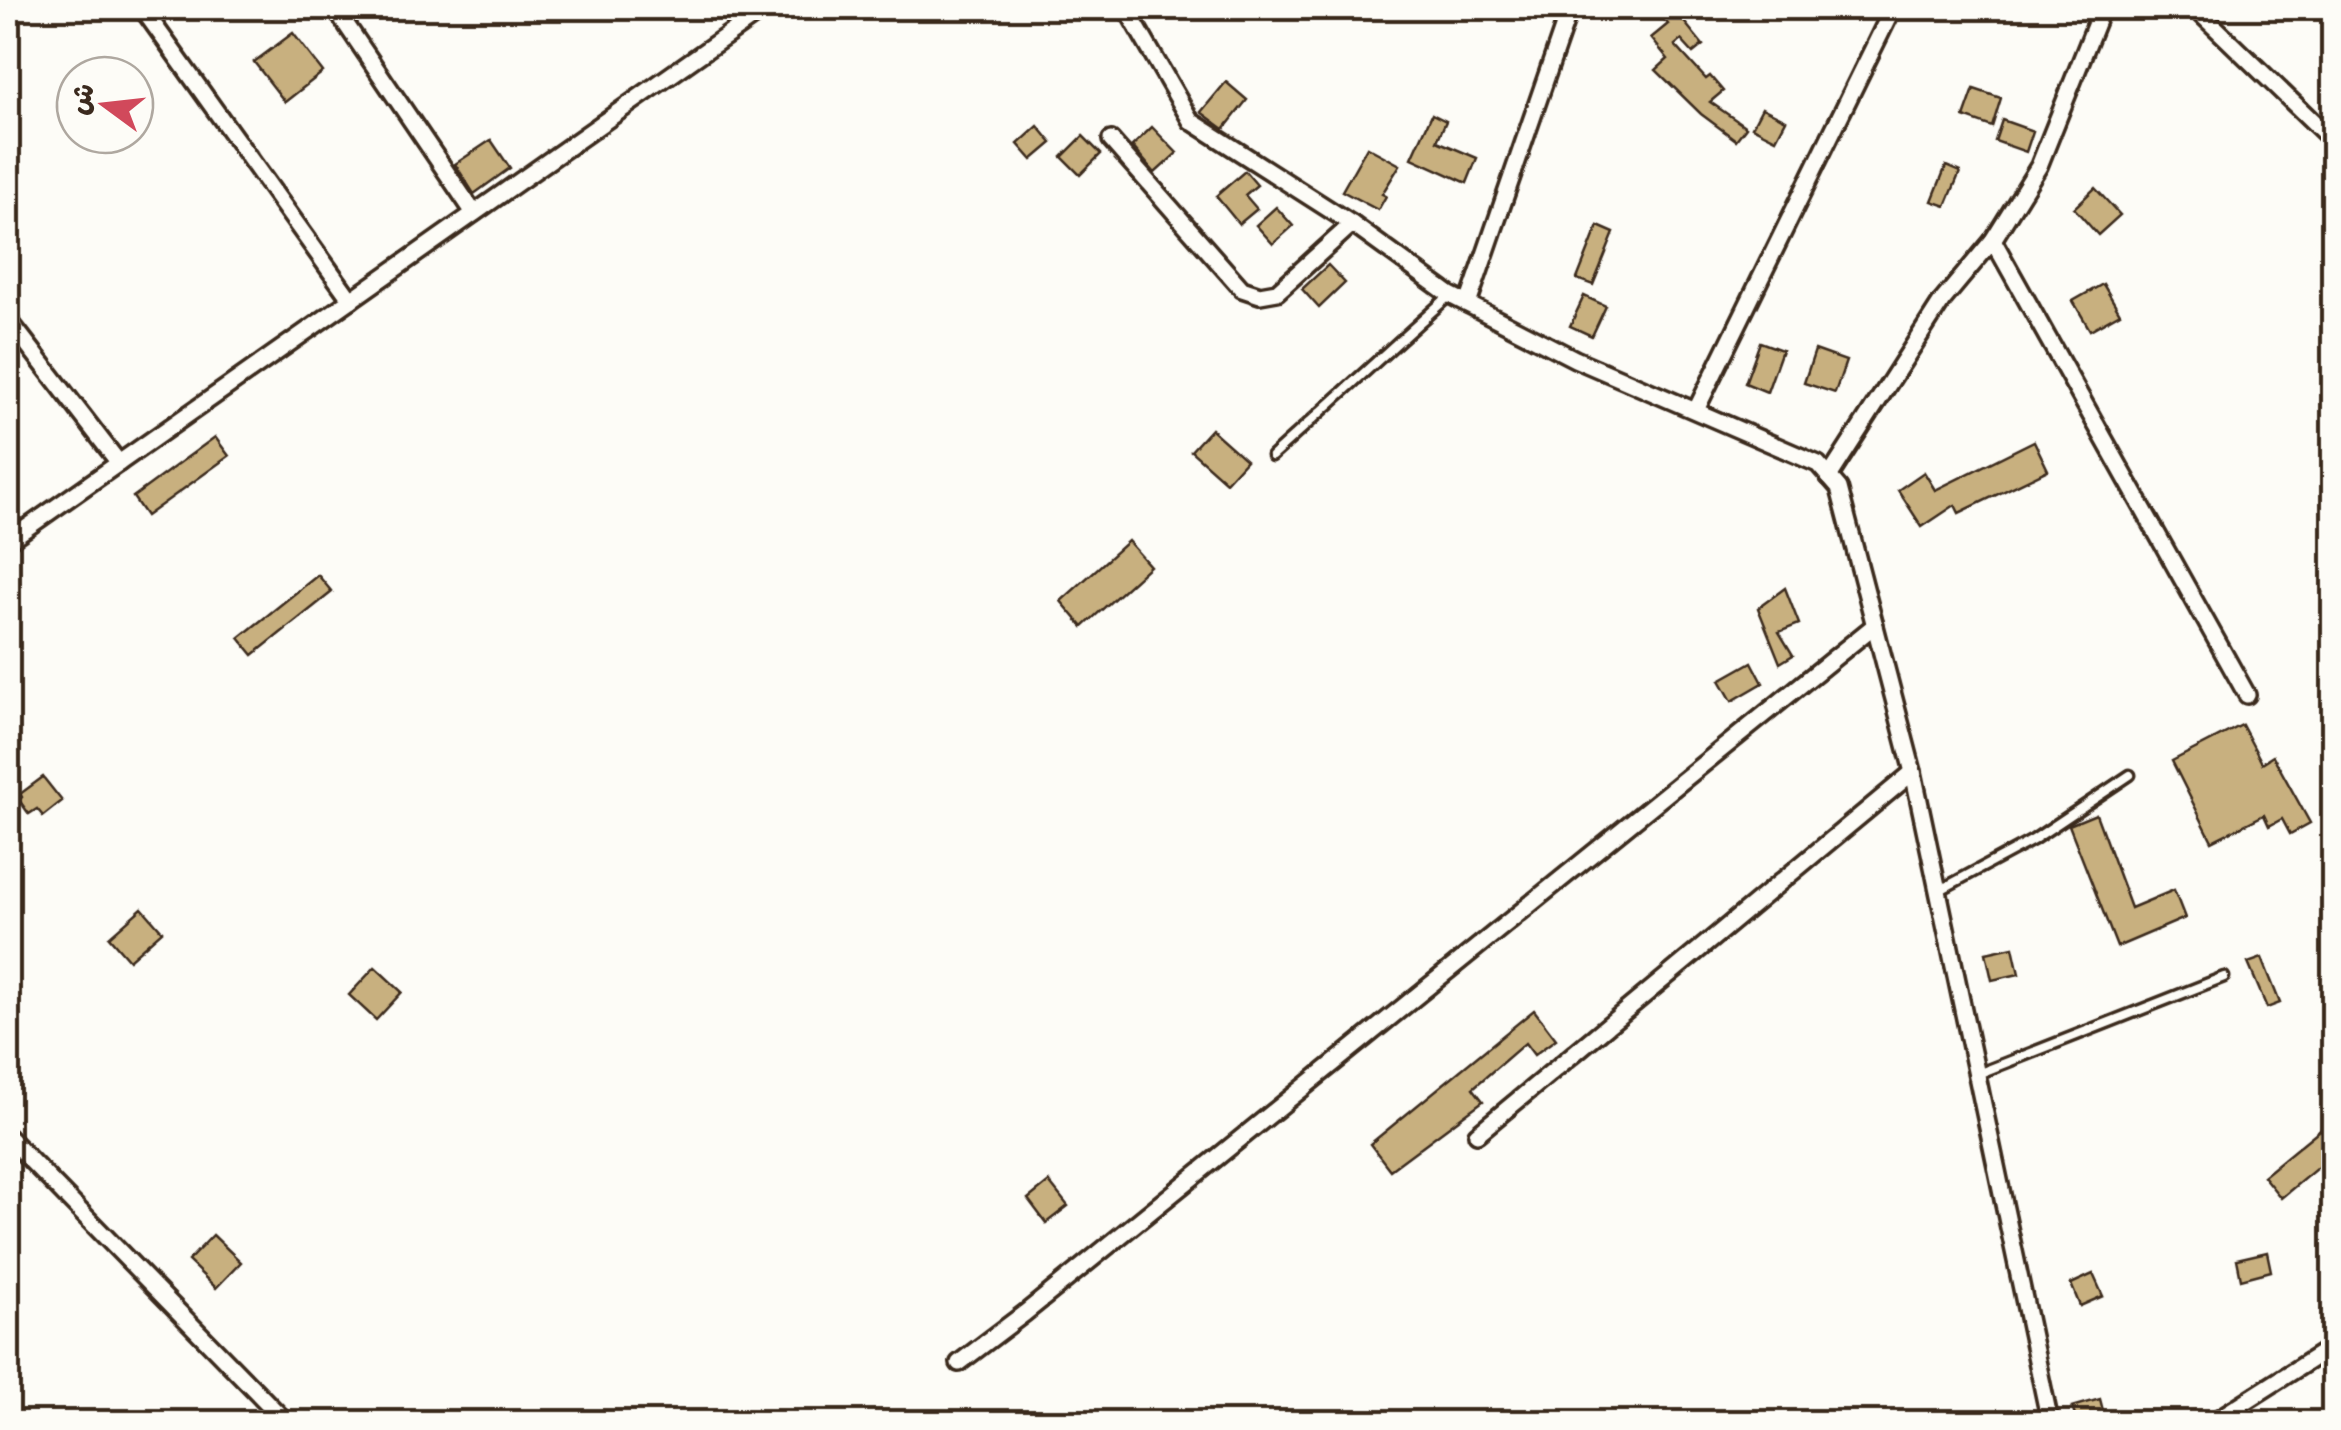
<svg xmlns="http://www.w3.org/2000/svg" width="2341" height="1430" font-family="Mali,'Playpen Sans Arabic',sans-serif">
<rect width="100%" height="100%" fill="#fdfcf7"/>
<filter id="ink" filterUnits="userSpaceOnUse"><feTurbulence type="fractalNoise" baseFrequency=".01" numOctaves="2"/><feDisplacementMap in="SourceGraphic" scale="20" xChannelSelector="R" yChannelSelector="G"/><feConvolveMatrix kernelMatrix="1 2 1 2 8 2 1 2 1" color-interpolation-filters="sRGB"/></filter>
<g filter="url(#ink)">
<g fill="#c8b07f" stroke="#3b2a1e" stroke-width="2.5">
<polygon points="1654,8 1673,8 1703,45 1693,53 1681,40 1675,45 1706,79 1710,76 1723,91 1710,102 1746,127 1736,140 1701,114 1656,70 1668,59 1651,38 1668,24"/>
<polygon points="293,33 323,72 285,102 254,62"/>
<polygon points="1226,82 1247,100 1224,129 1201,112"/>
<polygon points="1974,89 2001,98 1992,127 1964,117"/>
<polygon points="1762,108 1786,120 1776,139 1752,127"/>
<polygon points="1432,114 1446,121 1437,141 1477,158 1467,183 1412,158"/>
<polygon points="2002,120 2033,131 2026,152 1995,141"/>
<polygon points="1038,126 1052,143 1032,160 1018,144"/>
<polygon points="1152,127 1177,153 1155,173 1132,146"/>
<polygon points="1083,136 1101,154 1080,175 1062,157"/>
<polygon points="491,140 510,168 474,194 455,164"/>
<polygon points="1367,147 1400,165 1382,194 1386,196 1378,210 1342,191"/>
<polygon points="1946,166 1960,172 1946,206 1932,201"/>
<polygon points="1245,171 1257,185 1245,195 1257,209 1239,224 1216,196"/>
<polygon points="2095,188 2120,215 2098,235 2074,208"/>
<polygon points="1276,207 1293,226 1273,244 1256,225"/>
<polygon points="1598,226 1614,233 1593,285 1577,279"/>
<polygon points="1328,265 1345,283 1319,308 1302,289"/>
<polygon points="2103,284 2120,313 2090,330 2073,301"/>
<polygon points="1584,296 1606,306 1592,336 1570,326"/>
<polygon points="1760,342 1782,350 1767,392 1745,383"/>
<polygon points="1815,350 1846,361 1835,393 1804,383"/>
<polygon points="1211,429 1246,460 1226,482 1191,451"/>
<polygon points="215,437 229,456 146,516 133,497"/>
<polygon points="2034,441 2048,470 1959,513 1955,505 1922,527 1898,490 1924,472 1935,490"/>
<polygon points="1128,541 1150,566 1083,627 1061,601"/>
<polygon points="318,575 332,592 253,655 239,638"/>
<polygon points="1785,588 1799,624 1779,632 1793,655 1780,663 1758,608"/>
<polygon points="1752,662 1763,683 1732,701 1720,680"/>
<polygon points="2242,725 2262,763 2273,756 2310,823 2290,834 2282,819 2269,826 2264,815 2212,841 2172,761"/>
<polygon points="43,777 62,801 43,816 37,809 29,814 19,800 22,797 20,794"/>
<polygon points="2096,814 2131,908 2174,890 2185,918 2117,947 2069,825"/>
<polygon points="142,908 162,931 129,960 109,937"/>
<polygon points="2013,947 2019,974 1992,980 1986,953"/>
<polygon points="2262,958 2280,1003 2267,1008 2248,963"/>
<polygon points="375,967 402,992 376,1020 349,995"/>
<polygon points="1534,1010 1556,1039 1534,1055 1525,1043 1473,1088 1483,1101 1390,1170 1370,1144"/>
<polygon points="2334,1118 2334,1154 2281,1198 2263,1176"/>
<polygon points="1049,1182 1068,1206 1046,1223 1028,1199"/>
<polygon points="213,1235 241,1262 216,1288 188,1261"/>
<polygon points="2267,1252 2271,1271 2241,1279 2237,1259"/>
<polygon points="2093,1274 2103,1296 2080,1306 2071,1284"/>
<polygon points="2100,1399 2106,1422 2077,1422 2072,1407"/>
</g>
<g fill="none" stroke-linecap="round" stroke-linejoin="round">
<g stroke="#3b2a1e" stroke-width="15">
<g id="lane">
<polyline points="1272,456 1450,295"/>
<polyline points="1940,890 2033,840 2130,775"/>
<polyline points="1975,1075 2224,977"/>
</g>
</g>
<g stroke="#3b2a1e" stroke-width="22">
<g id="street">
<polyline points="142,8 351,300"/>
<polyline points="335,8 474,213"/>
<polyline points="1126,8 1191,121 1352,224 1450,295 1575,359 1818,464 1839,488 1913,772 2050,1422"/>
<polyline points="2195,8 2334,142"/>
<polyline points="1111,140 1242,289 1260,295 1277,292 1352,224"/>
<polyline points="1993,240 2247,695"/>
<polyline points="1468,304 1570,8"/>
<polyline points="8,319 119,463"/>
<polyline points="1696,410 1893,8"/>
<polyline points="1829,477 1942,301 1993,240 2039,166 2102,8"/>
<polyline points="8,541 766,8"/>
<polyline points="1477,1134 1913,772"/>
<polyline points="8,1137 286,1422"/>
<polyline points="959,1363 1025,1313 1875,625"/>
<polyline points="2213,1422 2334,1345"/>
</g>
</g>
<use href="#lane" stroke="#fdfcf7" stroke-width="8"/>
<use href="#street" stroke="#fdfcf7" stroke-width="15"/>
</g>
</g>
<rect width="2341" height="1430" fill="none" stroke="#fdfcf7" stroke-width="40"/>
<rect x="20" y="20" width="2301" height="1390" fill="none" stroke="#3b2a1e" stroke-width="4" filter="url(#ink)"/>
<g transform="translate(105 105) rotate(285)"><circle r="48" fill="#fdfcf7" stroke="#afa8a0" stroke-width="2.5"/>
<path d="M0-8L18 38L0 25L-18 38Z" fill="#d1495b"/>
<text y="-15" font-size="28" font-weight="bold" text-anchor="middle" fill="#3b2a1e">ش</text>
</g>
</svg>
